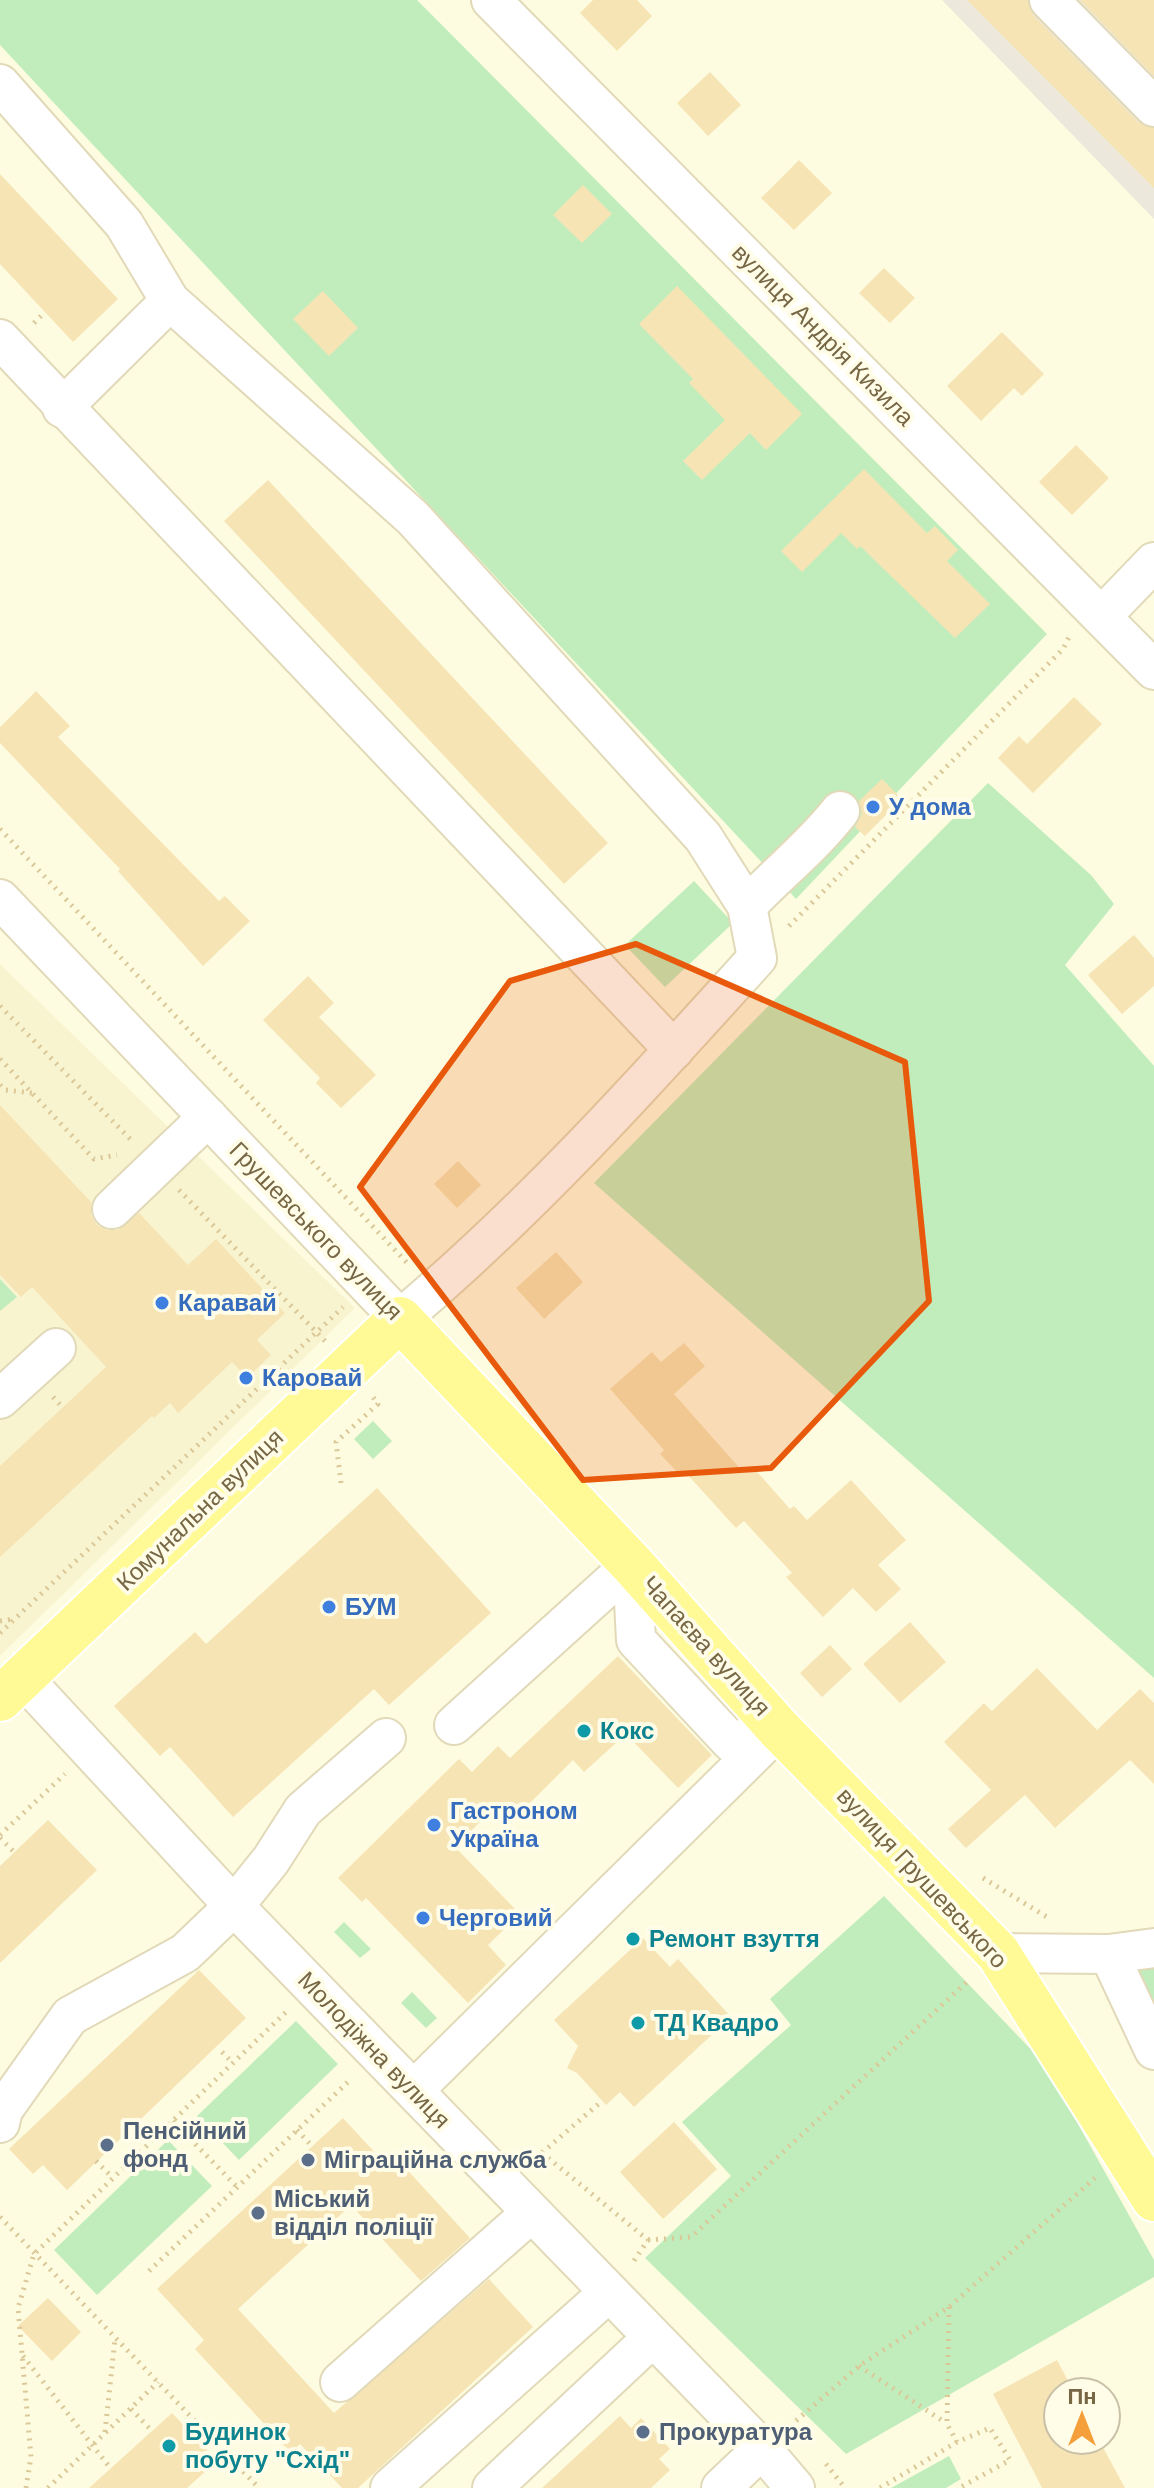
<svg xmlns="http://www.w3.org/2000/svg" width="1154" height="2488" font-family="Helvetica,sans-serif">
<rect width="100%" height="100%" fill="#fefce0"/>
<polygon fill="#f9f4d0" points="0,964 355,1308 0,1656"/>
<polygon fill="#ece9dc" points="942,0 1154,0 1154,219"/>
<g fill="#c1edbd">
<polygon points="0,0 417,0 1047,634 796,899 0,45"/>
<polygon points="988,783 1091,875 1114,904 1065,965 1154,1066 1154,1678 594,1183"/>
<polygon points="694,881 733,923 665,987 625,945"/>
<polygon points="0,1279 17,1297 0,1311"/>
<polygon points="373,1421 392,1441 373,1459 354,1439"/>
<polygon points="884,1896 1044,2063 1154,2260 1154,2277 846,2454 645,2258 731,2176 682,2122 791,2025 770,1999"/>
<polygon points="344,1922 371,1949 360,1958 334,1932"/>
<polygon points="1154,1965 1154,2018 1137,1973 1144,1966"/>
<polygon points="412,1992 437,2018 426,2028 401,2003"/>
<polygon points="296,2021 338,2064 239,2160 197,2116"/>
<polygon points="168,2140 212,2186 97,2295 54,2250"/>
<polygon points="949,2456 961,2479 946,2488 891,2488"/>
</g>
<g fill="#f6e4b5">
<polygon points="593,0 637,0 652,16 617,51 580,13"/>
<polygon points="967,0 1028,0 1033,15 1138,122 1154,128 1154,188"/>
<polygon points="1080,0 1154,0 1154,76"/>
<polygon points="710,72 741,105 708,136 677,103"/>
<polygon points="799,160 832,193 794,230 761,198"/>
<polygon points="0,174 118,299 73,342 0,264"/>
<polygon points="583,185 612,214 582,243 553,215"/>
<polygon points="884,268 915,298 890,323 859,293"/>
<polygon points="677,286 802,414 766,450 750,433 702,480 683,461 725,420 689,383 693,379 639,324"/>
<polygon points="323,291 358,328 329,356 293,319"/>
<polygon points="1002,332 1044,374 1022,396 1014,388 981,421 947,386"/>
<polygon points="1076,445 1109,478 1072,515 1039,482"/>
<polygon points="864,469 927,533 935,526 958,550 947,561 990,604 955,638 860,546 857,549 841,533 802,572 781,551"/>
<polygon points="268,480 608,843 564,884 224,521"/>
<polygon points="36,691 70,726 58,737 219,901 225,896 250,921 203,966 118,871 120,869 0,743 0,727"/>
<polygon points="1074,697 1102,724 1033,793 998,758 1019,736 1027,744"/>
<polygon points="882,779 902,799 865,836 855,827 862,814 859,801"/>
<polygon points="1134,935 1154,958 1154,986 1122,1014 1088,975"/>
<polygon points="308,976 334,1003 319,1017 376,1075 341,1108 316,1083 320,1078 263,1020"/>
<polygon points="0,1105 91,1202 91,1215 97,1225 107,1230 118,1230 139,1213 188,1265 216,1239 285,1313 257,1340 271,1355 247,1378 232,1362 178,1413 170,1403 154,1418 152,1416 0,1557 0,1466 106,1367 32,1287 21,1297 0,1275"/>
<polygon points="458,1161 481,1185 457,1208 434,1184"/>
<polygon points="556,1252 583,1282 544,1319 516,1288"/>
<polygon points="684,1343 705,1366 674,1394 744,1473 752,1466 790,1509 794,1506 807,1520 851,1480 906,1540 878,1565 901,1589 876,1612 853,1588 823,1617 786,1577 792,1573 744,1521 736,1528 686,1473 682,1477 660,1454 664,1450 610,1389 652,1352 661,1362"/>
<polygon points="377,1488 491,1613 389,1705 374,1689 233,1817 170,1747 160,1756 114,1706 195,1632 206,1644"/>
<polygon points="910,1622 946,1662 900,1703 863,1664"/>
<polygon points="830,1645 852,1669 822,1697 800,1673"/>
<polygon points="618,1656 712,1755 678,1788 626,1734 584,1772 573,1760 507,1826 492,1810 455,1847 520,1914 488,1945 506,1965 468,2003 366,1898 362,1902 338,1878 459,1759 472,1772 498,1746 510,1758"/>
<polygon points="1037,1668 1097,1730 1140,1689 1154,1703 1154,1784 1130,1760 1055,1828 1025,1795 966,1848 948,1829 991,1790 944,1742 984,1703 992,1711"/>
<polygon points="48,1820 97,1870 0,1963 0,1866"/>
<polygon points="643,1938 670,1967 678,1959 731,2017 634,2107 620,2092 606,2105 577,2073 567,2068 578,2046 554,2020"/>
<polygon points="199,1970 246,2018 67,2190 43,2165 33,2174 9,2149"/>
<polygon points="343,2118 390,2169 399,2161 470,2238 421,2281 351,2205 238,2309 334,2413 489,2279 533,2327 358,2488 342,2488 300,2444 291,2453 195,2349 204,2340 157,2289"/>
<polygon points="674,2122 717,2169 663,2219 620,2172"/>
<polygon points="48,2298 81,2332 52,2361 18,2326"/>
<polygon points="1057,2360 1074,2392 1058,2392 1058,2440 1099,2440 1125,2488 1042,2488 1036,2476 993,2394"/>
<polygon points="172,2413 217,2461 187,2488 89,2488"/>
<polygon points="620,2416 631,2428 641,2418 670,2449 659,2459 670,2470 651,2488 542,2488"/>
</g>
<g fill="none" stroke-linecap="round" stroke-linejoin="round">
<g stroke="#e1d9b8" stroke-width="42">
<g id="minor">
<polyline points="491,0 1154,670"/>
<polyline points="1049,0 1154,107"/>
<path d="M0 84 124 224 170 301 413 518 703 837 747 906 757 958C644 1083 529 1211 400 1319L0 899"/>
<polyline points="0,339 674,1050"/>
<polyline points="62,408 170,301"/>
<polyline points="1102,616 1154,562"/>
<path d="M747 906C778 873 812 847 840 811"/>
<polyline points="112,1209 208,1117"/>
<polyline points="0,1399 56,1348"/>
<polyline points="632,1564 636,1640 731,1742 778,1729"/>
<polyline points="23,1678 234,1906 762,2449 795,2488"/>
<polyline points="454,1725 632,1564"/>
<polyline points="998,1953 1109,1954 1154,1948"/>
<polyline points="1109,1954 1154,2050"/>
<polyline points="414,2090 779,1729"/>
<polyline points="0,2123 3,2110 70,2016 185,1953 234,1906 271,1860 303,1810 386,1738"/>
<polyline points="340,2382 531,2213"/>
<polyline points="390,2488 608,2293"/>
<polyline points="492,2488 652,2338"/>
<polyline points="721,2488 762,2449"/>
</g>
</g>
<g stroke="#fff" stroke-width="48">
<polyline id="major" points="0,1699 400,1319 632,1564 779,1729 998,1953 1154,2199"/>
</g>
<g stroke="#dbc898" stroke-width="5" stroke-dasharray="2 6" stroke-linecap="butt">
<polyline points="34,323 45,312"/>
<polyline points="0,829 409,1265"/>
<polyline points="789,926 1063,649 1070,635"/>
<polyline points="0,1006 133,1142"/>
<polyline points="0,1059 94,1159 117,1155"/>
<polyline points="0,1085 5,1090 32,1093"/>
<polyline points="179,1190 325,1341"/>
<polyline points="53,1397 63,1408"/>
<polyline points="341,1483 336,1442 378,1404 373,1397"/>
<polyline points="0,1621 14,1619"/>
<polyline points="0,1633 343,1307"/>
<polyline points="0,1835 65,1774"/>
<polyline points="0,1838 14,1852"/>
<polyline points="983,1878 1047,1917"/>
<polyline points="222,2052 233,2063"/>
<polyline points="173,2121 238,2188"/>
<polyline points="297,2130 312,2146"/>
<polyline points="542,2153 648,2240 631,2265"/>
<polyline points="96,2161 113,2178"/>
<polyline points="530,2163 602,2101"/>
<polyline points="0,2217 259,2488"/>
<polyline points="648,2240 691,2237 970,1979"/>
<polyline points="149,2271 351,2079"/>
<polyline points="949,2307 947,2424 957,2442"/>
<polyline points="23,2356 111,2469"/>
<polyline points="859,2366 946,2423"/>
<polyline points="131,2409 152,2431"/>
<polyline points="790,2426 859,2366 949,2307 1095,2178"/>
<polyline points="105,2432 115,2339"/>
<polyline points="826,2464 845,2488"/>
<polyline points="26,2488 31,2457 18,2308 34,2254 286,2012"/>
<polyline points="48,2488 158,2382"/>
<polyline points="880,2488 957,2442 990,2428 1010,2460 959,2488"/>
</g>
<use href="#minor" stroke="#fff" stroke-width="38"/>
<use href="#major" stroke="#fffa96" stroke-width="44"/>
</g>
<path fill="#e8590c" fill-opacity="0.2" stroke="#e8590c" stroke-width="6" stroke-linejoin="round" d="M636 944 905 1062 929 1301 771 1468 583 1480 360 1187 510 981Z"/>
<g fill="#3f7fe0" stroke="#fffde8" stroke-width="3">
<circle cx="873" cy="807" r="8"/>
<circle cx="162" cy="1303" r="8"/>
<circle cx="246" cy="1378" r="8"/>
<circle cx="329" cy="1607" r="8"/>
<circle cx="434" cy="1825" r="8"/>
<circle cx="423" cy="1918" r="8"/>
</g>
<g fill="#0f9aa8" stroke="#fffde8" stroke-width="3">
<circle cx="584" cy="1731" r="8"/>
<circle cx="633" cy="1939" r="8"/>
<circle cx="638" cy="2023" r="8"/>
<circle cx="169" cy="2446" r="8"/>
</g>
<g fill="#5c6f8a" stroke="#fffde8" stroke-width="3">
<circle cx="107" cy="2145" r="8"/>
<circle cx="308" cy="2160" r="8"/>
<circle cx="258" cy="2213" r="8"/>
<circle cx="643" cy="2432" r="8"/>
</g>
<g text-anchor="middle" stroke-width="8" stroke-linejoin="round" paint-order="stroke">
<g font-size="24" fill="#776745" stroke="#fffde8">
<text transform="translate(823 335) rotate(45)" y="8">вулиця Андрія Кизила</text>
<text transform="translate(316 1231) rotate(46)" y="8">Грушевського вулиця</text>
<text transform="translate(200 1510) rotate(-44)" y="8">Комунальна вулиця</text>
<text transform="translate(706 1646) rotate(48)" y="8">Чапаєва вулиця</text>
<text transform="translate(922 1878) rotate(47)" y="8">вулиця Грушевського</text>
<text transform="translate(374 2050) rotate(46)" y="8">Молодіжна вулиця</text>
</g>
<g font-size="24" font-weight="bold" fill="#366cbe" stroke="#fffde8" text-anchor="start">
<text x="889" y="815">У дома</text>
<text x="178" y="1311">Каравай</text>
<text x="262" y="1386">Каровай</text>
<text x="345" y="1615">БУМ</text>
<text x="450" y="1819">Гастроном<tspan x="450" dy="28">Україна</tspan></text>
<text x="439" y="1926">Черговий</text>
</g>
<g font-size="24" font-weight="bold" fill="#0d838f" stroke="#fffde8" text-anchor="start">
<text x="600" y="1739">Кокс</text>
<text x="649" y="1947">Ремонт взуття</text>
<text x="654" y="2031">ТД Квадро</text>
<text x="185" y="2440">Будинок<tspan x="185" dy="28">побуту "Схід"</tspan></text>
</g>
<g font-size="24" font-weight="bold" fill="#4e5e75" stroke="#fffde8" text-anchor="start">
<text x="123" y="2139">Пенсійний<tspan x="123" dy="28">фонд</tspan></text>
<text x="324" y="2168">Міграційна служба</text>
<text x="274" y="2207">Міський<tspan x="274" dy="28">відділ поліції</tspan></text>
<text x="659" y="2440">Прокуратура</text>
</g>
</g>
<g transform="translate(1082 2416)"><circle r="38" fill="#fffde8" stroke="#c9c1a7" stroke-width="2"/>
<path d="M0-6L14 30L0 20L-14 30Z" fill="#f49f39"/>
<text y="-12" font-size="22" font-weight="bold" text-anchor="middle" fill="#776745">Пн</text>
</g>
</svg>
